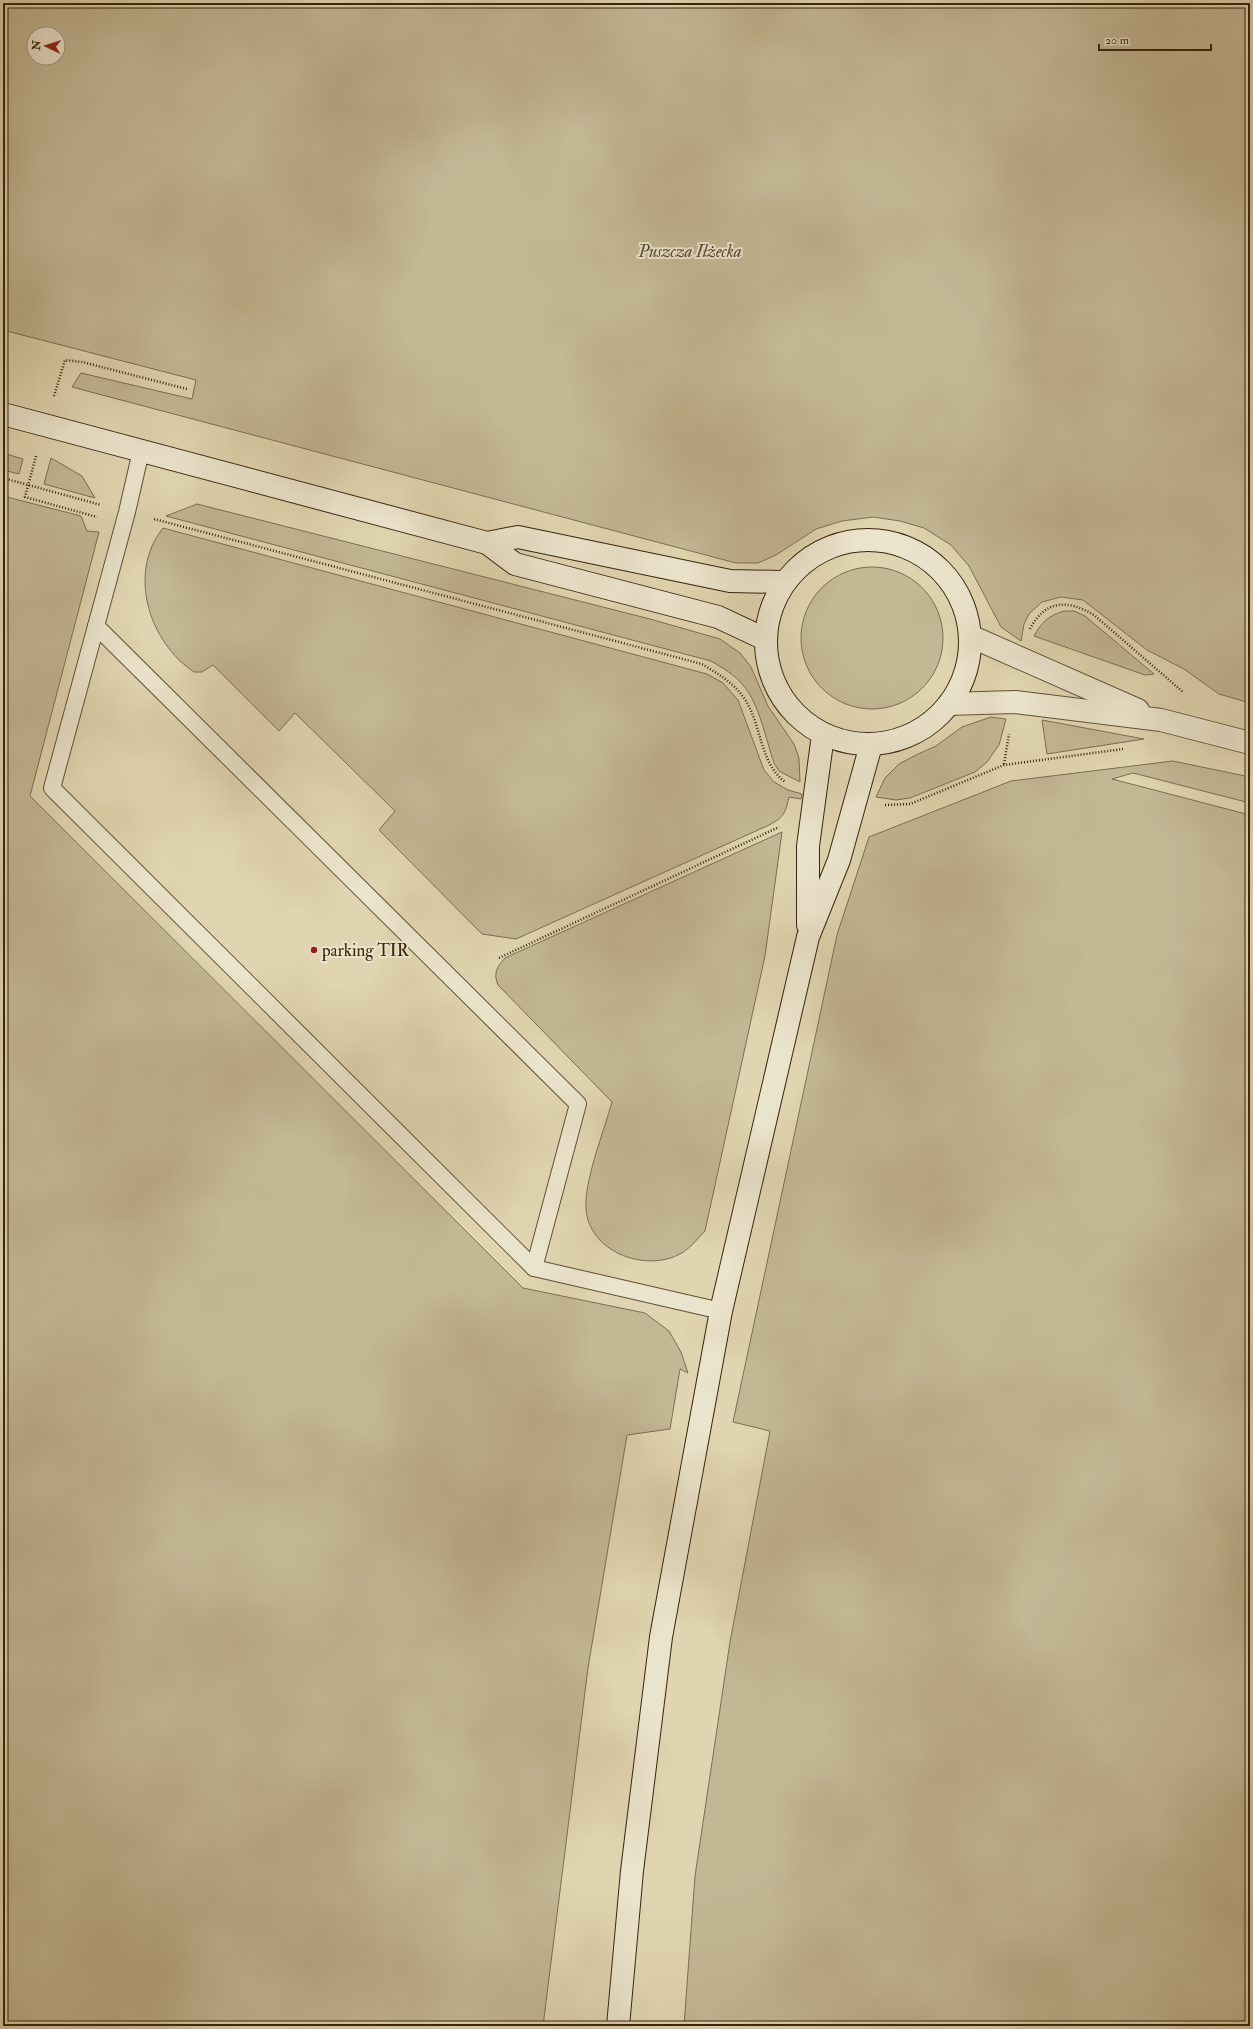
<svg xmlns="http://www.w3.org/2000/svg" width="1253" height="2029" font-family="'IM FELL Double Pica',serif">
<rect width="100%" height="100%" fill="#e0d5b0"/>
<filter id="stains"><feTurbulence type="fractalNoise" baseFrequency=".005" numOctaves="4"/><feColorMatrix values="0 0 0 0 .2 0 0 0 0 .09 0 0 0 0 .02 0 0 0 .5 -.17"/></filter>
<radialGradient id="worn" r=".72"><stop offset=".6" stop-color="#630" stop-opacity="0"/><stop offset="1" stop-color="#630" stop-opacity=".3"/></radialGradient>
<g fill="#c3b794" stroke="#7c6e51" fill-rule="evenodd">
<path d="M3 3H1250V703L1219 694 1184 669 1147 650 1083 600 1061 597 1042 602 1029 614 1024 624 1021 641 1001 627 969 566 951 545 924 528 900 521 873 517 842 521 816 529 776 555 758 563H736L72 387 81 373 192 399 196 380 3 330ZM34 34H58V58H34Z"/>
<polygon points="3,453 23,459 19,474 3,470"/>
<polygon points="51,458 82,476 95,498 44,484"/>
<polygon points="3,496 81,516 87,531 99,532 30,796 523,1288 645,1313 669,1331 681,1352 688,1373 680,1369 670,1429 627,1435 588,1668 543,2026 3,2026"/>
<path d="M197 504 650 619 720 639 740 653 751 667 768 706 794 744 799 758 800 782 779 771 774 763C766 740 759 703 743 685 735 675 723 668 711 661L166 516Z"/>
<path d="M163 528 707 674 723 683 738 700 764 770 774 782 788 790 802 794 801 799 789 797C785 815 783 818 767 826L516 939 482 934 379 830 395 811 295 713 279 731 213 665 202 672H194C149 642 127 573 163 528Z"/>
<circle cx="872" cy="638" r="71"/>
<path d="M1064 611H1074L1085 616 1154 674 1145 675 1034 636C1042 622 1048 616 1064 611Z"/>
<polygon points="991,717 1006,719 999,745 987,762 975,772 910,798 896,800 876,797 885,778 899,764 916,755 936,746 962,727"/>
<polygon points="1042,720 1144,739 1047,754"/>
<polygon points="1173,761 1250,777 1250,803 1133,773 1112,779 1250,815 1250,2026 684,2026 695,1876 730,1642 770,1431 733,1422 837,935 869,837 1011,781"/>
<path d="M782 832 765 956 705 1231C697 1239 689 1250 678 1255 643 1272 589 1251 586 1209 584 1181 604 1131 612 1102L498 985C493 973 497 967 505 958Z"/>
</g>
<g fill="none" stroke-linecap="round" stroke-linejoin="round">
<g stroke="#605036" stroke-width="18">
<g id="service">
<polyline points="141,451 127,512 52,788 534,1268 721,1311"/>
<polyline points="96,626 578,1104 534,1268"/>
</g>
</g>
<g stroke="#605036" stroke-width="24">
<g id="tertiary">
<polyline points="970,636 1138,710"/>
<polyline points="949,704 1015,702 1161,720 1250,743"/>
</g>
</g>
<g stroke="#36240e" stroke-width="24">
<g id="secondary">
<polyline points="3,414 487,543 515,564 718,617 765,639"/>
<circle cx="868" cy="642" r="102"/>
<polyline points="487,543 518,537 730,581 784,582"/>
<polyline points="808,925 808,846 823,735"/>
<polyline points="618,2026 632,1871 661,1637 721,1311 808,937 839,860 871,745"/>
</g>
</g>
<g stroke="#36240e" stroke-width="2.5" stroke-dasharray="1 2" stroke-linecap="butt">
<polyline points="54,396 65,360 82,362 187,389"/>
<polyline points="36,456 25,497 97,517"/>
<polyline points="3,478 101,505"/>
<path d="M154 519 702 664C718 674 733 682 744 698 762 724 759 762 785 782"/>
<path d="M1030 629C1045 600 1067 599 1094 615L1183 692"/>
<polyline points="1004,764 1009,734"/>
<polyline points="885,805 910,804 1004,765 1123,749"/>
<polyline points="499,958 779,827"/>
</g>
<use href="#service" stroke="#ebe4cc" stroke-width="16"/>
<use href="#tertiary" stroke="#ebe4cc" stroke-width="22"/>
<use href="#secondary" stroke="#ebe4cc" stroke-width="22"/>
</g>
<circle fill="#8f2418" stroke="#ebe4cc" stroke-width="1.5" cx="314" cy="950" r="4"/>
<g text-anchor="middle" stroke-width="4" stroke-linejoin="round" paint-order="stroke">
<g font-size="17" font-style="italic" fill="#594930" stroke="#ebe4cc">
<text x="690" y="257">Puszcza Iłżecka</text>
</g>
<g font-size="17" fill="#36240e" stroke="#ebe4cc" text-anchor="start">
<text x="322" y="956">parking TIR</text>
</g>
</g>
<rect width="1253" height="2029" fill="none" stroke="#e0d5b0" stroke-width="16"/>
<rect x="4" y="4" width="1245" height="2021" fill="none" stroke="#36240e" stroke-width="2"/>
<rect x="8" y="8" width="1237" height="2013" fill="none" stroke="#36240e"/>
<g transform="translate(46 46) rotate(274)"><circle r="19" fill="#ebe4cc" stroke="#a39780"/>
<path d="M0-3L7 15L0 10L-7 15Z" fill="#8f2418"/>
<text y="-6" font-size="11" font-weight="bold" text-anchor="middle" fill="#36240e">N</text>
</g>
<path d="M1099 44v6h112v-6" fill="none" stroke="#36240e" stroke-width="2"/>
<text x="1105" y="44" font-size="12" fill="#36240e" stroke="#ebe4cc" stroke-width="3" paint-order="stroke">20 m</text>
<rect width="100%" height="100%" filter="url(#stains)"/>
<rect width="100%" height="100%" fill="url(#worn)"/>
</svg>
